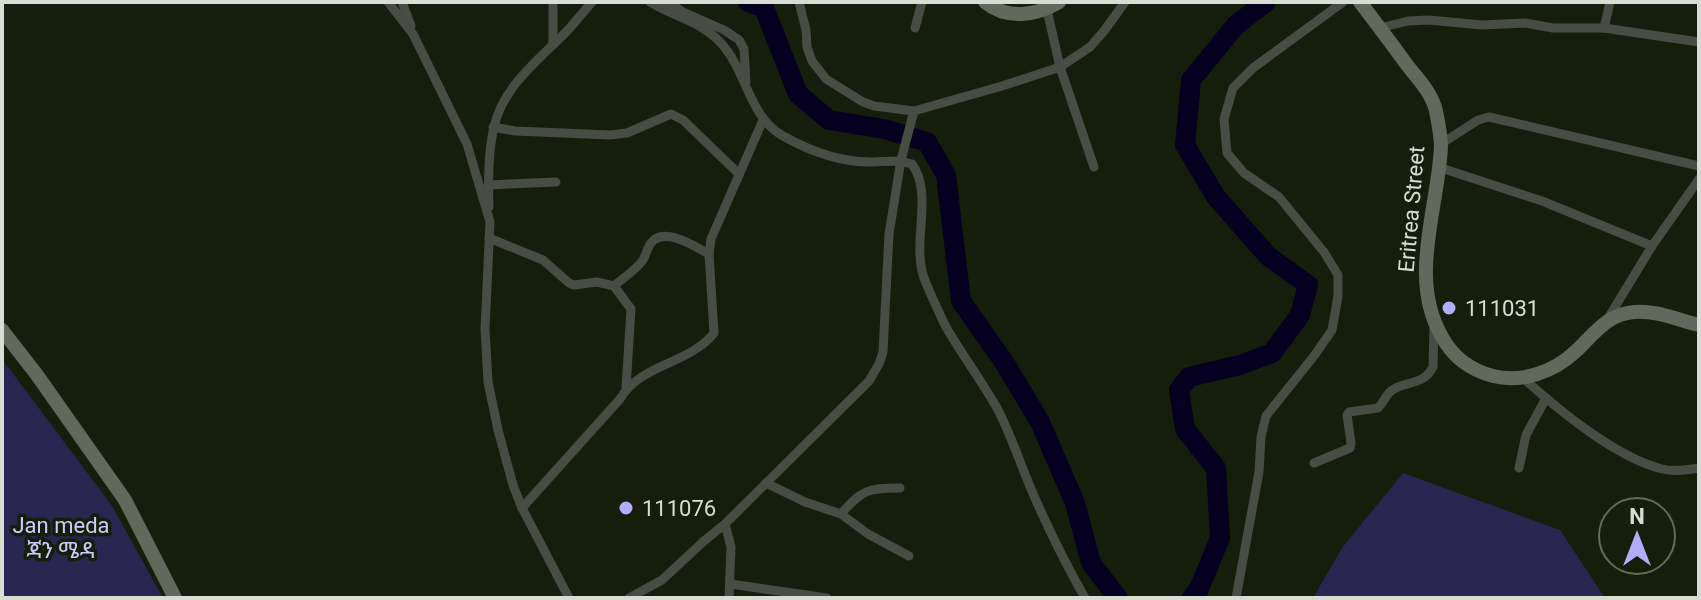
<svg xmlns="http://www.w3.org/2000/svg" width="1701" height="600" font-family="Roboto,'Noto Sans Ethiopic',sans-serif">
<rect width="100%" height="100%" fill="#151e0b"/>
<g fill="#282550">
<polygon points="2,359 112,506 163,598 2,598"/>
<polygon points="1403,473 1560,530 1605,598 1313,598 1342,548"/>
</g>
<g fill="none" stroke-linecap="round" stroke-linejoin="round">
<g stroke="#05001f" stroke-width="20">
<polyline points="748,2 764,8 798,94 829,120 884,129 927,142 946,175 961,301 1004,362 1040,422 1075,503 1091,563 1118,598"/>
<polyline points="1192,598 1199,589 1220,538 1216,468 1185,429 1179,390 1189,377 1240,365 1272,353 1300,315 1308,285 1268,256 1216,197 1185,145 1191,80 1236,25 1266,2"/>
</g>
<g stroke="#484d43" stroke-width="9">
<polyline points="388,2 413,34 467,144 490,222 485,329 488,382 498,430 513,485 522,508 569,598"/>
<polyline points="402,2 411,26"/>
<polyline points="553,2 553,44"/>
<path d="M650 2C672 16 700 21 719 41 747 69 747 115 783 136 808 150 840 162 870 162 885 162 897 159 912 164 935 196 909 246 926 283 932 297 939 313 946 327 962 355 982 381 998 410 1011 435 1020 463 1031 489 1047 526 1065 563 1085 598"/>
<polyline points="668,2 683,12 724,30 739,40 744,49 746,82"/>
<polyline points="799,2 806,30 807,47 812,61 826,79 863,102 874,106 914,111 1002,86 1060,67 1090,47 1104,31 1125,2"/>
<polyline points="1047,10 1060,67 1094,167"/>
<polyline points="915,28 922,2"/>
<polyline points="1380,28 1408,21 1429,20 1482,25 1525,23 1553,28 1604,28 1699,42"/>
<polyline points="1604,28 1610,2"/>
<polyline points="493,127 515,131 610,135 627,133 671,114 683,120 739,174"/>
<polyline points="1441,144 1478,120 1489,117 1699,166"/>
<polyline points="1438,167 1542,201 1652,246"/>
<polyline points="488,185 556,182"/>
<path d="M489 207C488 181 488 152 494 127 503 86 540 59 568 30 576 21 584 11 592 2"/>
<polyline points="489,238 543,260 569,283 574,285 597,282 614,286 631,309 626,388"/>
<path d="M614 286C623 278 636 270 643 260 646 255 647 248 651 243 664 226 694 246 709 254"/>
<polyline points="1607,320 1652,246 1699,179"/>
<path d="M1523 378C1559 410 1615 457 1662 469 1674 472 1687 470 1699 468"/>
<path d="M1314 463 1350 448 1351 443 1347 415 1349 412 1378 408C1383 403 1386 395 1391 391 1404 380 1423 387 1433 367L1434 324"/>
<polyline points="1519,468 1526,435 1546,398"/>
<polyline points="766,483 805,502 841,514 868,534 909,556"/>
<path d="M522 508 620 399C640 364 690 364 714 333L709 254 711 239 763 120"/>
<path d="M841 514C862 490 867 488 900 488"/>
<polyline points="725,524 731,547 729,598"/>
<polyline points="730,584 827,598"/>
<polyline points="629,598 662,580 704,541 725,524 869,381 879,364 883,352 889,234 901,160 914,111"/>
<polyline points="1236,598 1259,472 1261,437 1266,416 1314,356 1332,330 1338,296 1338,275 1324,252 1279,197 1244,173 1227,153 1224,119 1233,88 1253,68 1343,2"/>
</g>
<g stroke="#61695a" stroke-width="14">
<path d="M985 2C1007 20 1036 16 1059 2"/>
<path d="M1360 2C1376 23 1392 44 1407 65 1418 79 1432 93 1436 111 1438 122 1441 135 1441 147 1438 209 1408 279 1442 337 1453 357 1470 370 1493 376 1522 383 1554 372 1576 351 1594 334 1607 314 1634 312 1656 310 1678 320 1699 325"/>
<polyline points="2,330 37,375 125,500 175,598"/>
</g>
</g>
<g fill="#afaefa" stroke="#151e0b" stroke-width="3">
<circle cx="1449" cy="308" r="8"/>
<circle cx="626" cy="508" r="8"/>
</g>
<g text-anchor="middle" stroke-width="7" stroke-linejoin="round" paint-order="stroke">
<g font-size="22" fill="#d7ded1" stroke="#151e0b">
<text transform="translate(1411 209) rotate(-85)" y="8">Eritrea Street</text>
</g>
<g font-size="22" fill="#d7ded1" stroke="#151e0b" text-anchor="start">
<text x="1465" y="316">111031</text>
<text x="642" y="516">111076</text>
</g>
<g font-size="22" fill="#cbcbfc" stroke="#151e0b">
<text x="61" y="533">Jan meda<tspan x="61" dy="25">ጃን ሜዳ</tspan></text>
</g>
</g>
<rect width="1701" height="600" fill="none" stroke="#d7ded1" stroke-width="8"/>
<g transform="translate(1637 536)"><circle r="38" fill="#151e0b" stroke="#636b5a" stroke-width="2"/>
<path d="M0-6L14 30L0 20L-14 30Z" fill="#afaefa"/>
<text y="-12" font-size="22" font-weight="bold" text-anchor="middle" fill="#d7ded1">N</text>
</g>
</svg>
